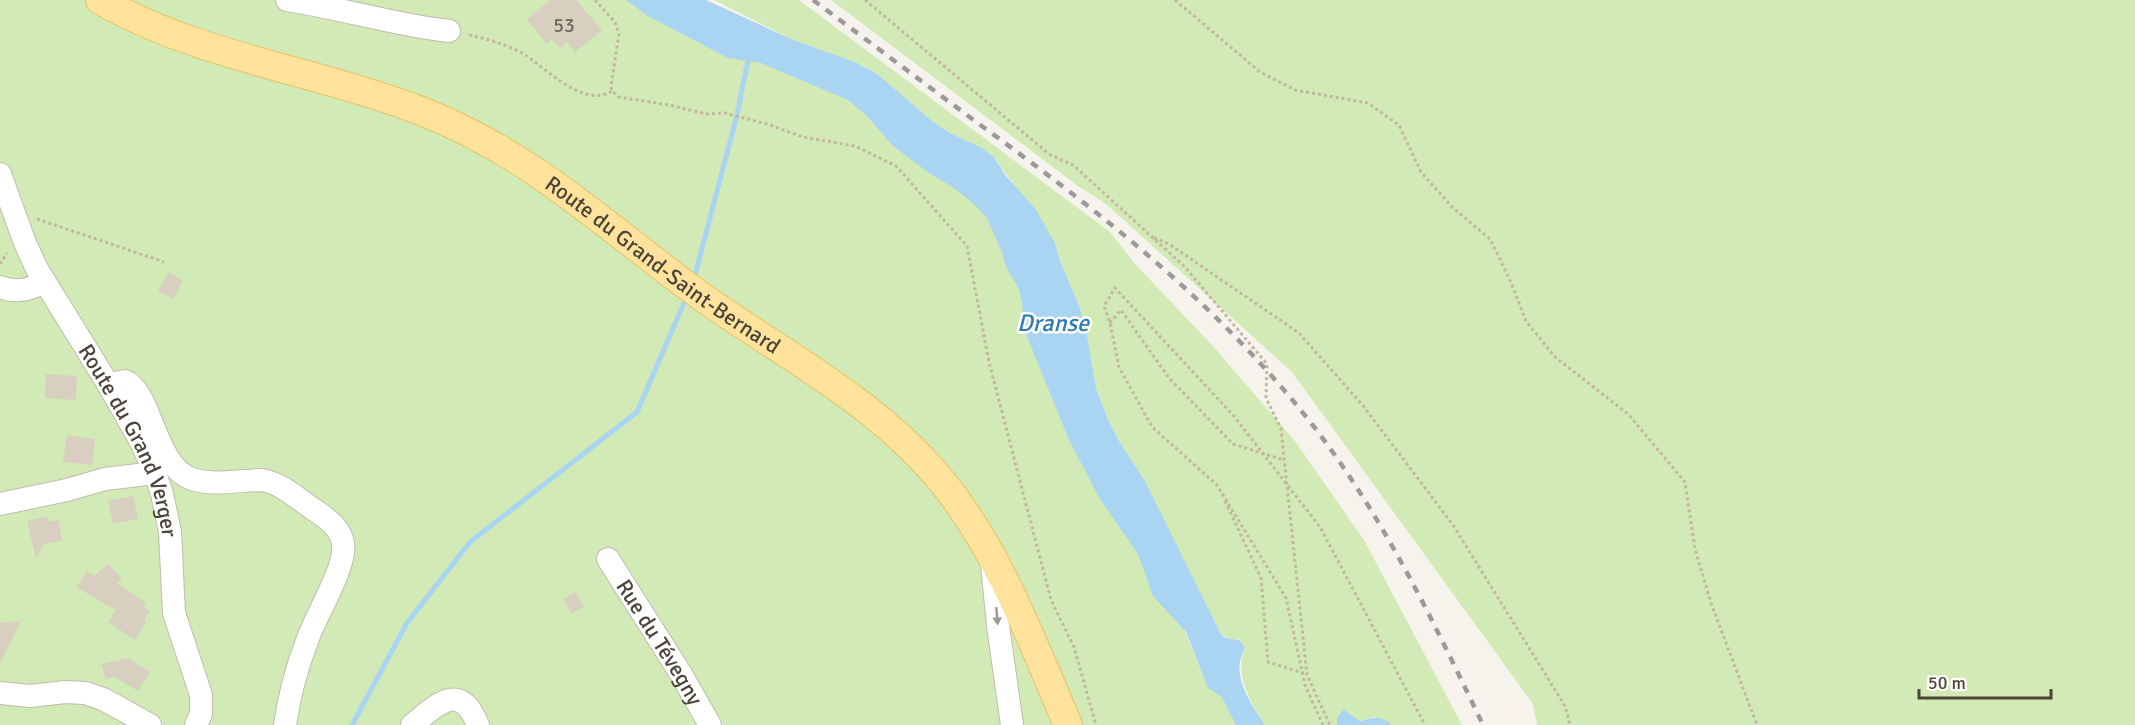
<svg xmlns="http://www.w3.org/2000/svg" width="2135" height="725" font-family="Signika,sans-serif">
<rect width="100%" height="100%" fill="#f6f3ec"/>
<g fill="#d2eab5">
<polygon points="0,0 675,0 963,163 1049,307 1201,670 1254,725 0,725"/>
<path d="M714 0H799L1110 232 1136 265 1212 345 1295 441 1364 540 1462 725H1391L1374 717C1363 721 1358 723 1350 713L1340 712 1337 725H1265C1251 702 1235 678 1244 651L1238 639H1230L1221 634 1145 481 1119 441 1107 417 1096 388 1087 335 1079 305 1061 264 1055 243 994 157 982 148 950 133 932 121 866 67 791 39Z"/>
<polygon points="831,0 2135,0 2135,725 1537,725 1533,704 1292,372 1106,204 1078,186"/>
</g>
<g fill="#a9d4f2">
<path d="M626 0H706L791 39 857 63 877 74 932 121 950 133 982 148 994 157 1006 176 1036 210 1055 243 1061 264 1079 305 1087 335 1096 388 1107 417 1119 441 1145 481 1221 634C1230 644 1238 633 1245 648 1243 653 1241 657 1240 662 1236 683 1254 708 1265 725H1236L1222 697 1208 688 1186 632 1153 596 1138 554 1100 499 1069 440 1024 329 1022 302 1018 287 1006 267 1002 252 987 218 975 205 954 188 929 173 892 145 867 116 848 100 761 63 728 58 648 16Z"/>
<path d="M1344 710 1360 721C1373 718 1381 715 1391 725H1337C1337 718 1338 714 1344 710Z"/>
</g>
<g fill="none" stroke-linecap="round" stroke-linejoin="round">
<g stroke="#a9d4f2" stroke-width="5">
<polyline points="694,279 737,115 749,55"/>
<polyline points="352,725 407,623 470,542 637,412 687,296"/>
</g>
</g>
<g fill="#d8cfc1">
<polygon points="550,0 576,0 602,30 575,52 567,42 560,48 552,39 547,44 527,20"/>
<polygon points="169,272 183,281 173,299 158,291"/>
<polygon points="46,374 77,376 76,400 45,398"/>
<polygon points="67,435 95,439 92,465 63,462"/>
<polygon points="133,496 138,519 113,524 108,501"/>
<polygon points="48,516 49,522 58,520 62,540 44,544 36,558 27,521"/>
<polygon points="108,564 122,579 117,583 146,603 143,607 150,611 144,620 146,622 135,640 108,622 116,610 76,587 87,572 94,576"/>
<polygon points="575,592 584,606 572,614 563,600"/>
<polygon points="21,621 0,663 0,623"/>
<polygon points="128,658 150,672 138,691 113,676 106,680 102,664"/>
</g>
<g fill="none" stroke-linecap="round" stroke-linejoin="round">
<g stroke="#c2bbae" stroke-width="24">
<g id="minor">
<path d="M287 0C341 8 394 25 449 31"/>
<path id="s1" d="M0 174 25 243 37 269 108 384 140 440 155 473 162 494 170 532 174 613 201 695V714L196 725"/>
<path d="M0 287C15 293 30 290 44 282"/>
<path d="M108 384 125 381C152 392 154 466 192 479 213 486 240 480 262 480 279 483 292 494 306 504 319 514 340 524 343 543 347 567 315 616 307 641 297 667 289 697 285 725"/>
<polyline points="0,504 67,490 105,479 155,473"/>
<path id="s2" d="M608 559 681 674 710 725"/>
<polyline points="992,565 998,626 1012,725"/>
<polyline points="0,693 30,696 65,692 85,693 103,699 150,725"/>
<path d="M412 725C438 704 460 680 478 725"/>
</g>
</g>
<g stroke="#e6c16a" stroke-width="30">
<g id="major">
<path id="s3" d="M100 0C199 57 315 70 421 111 533 154 610 231 705 299 789 358 884 406 948 489 1001 557 1034 646 1068 725"/>
</g>
</g>
<g stroke="#c4b79f" stroke-width="3" stroke-dasharray="3 3" stroke-linecap="butt">
<polyline points="595,0 615,22 619,34 611,86 612,91 619,97 669,105 706,114 725,113 767,124 803,137 855,146 896,166 967,246 989,362 1051,600 1074,647 1096,725"/>
<polyline points="865,0 1049,154 1073,165 1184,266 1267,364 1266,398 1281,429 1307,675 1330,725"/>
<polyline points="1175,0 1260,72 1295,90 1368,103 1399,125 1421,172 1452,207 1490,239 1510,280 1526,321 1555,357 1628,414 1685,482 1695,549 1711,603 1757,725"/>
<path d="M469 35C488 39 504 44 522 53 545 67 583 109 612 91"/>
<polyline points="37,219 164,262"/>
<polyline points="1154,238 1169,244 1299,333 1364,407 1453,525 1565,706 1570,725"/>
<polyline points="0,264 7,253"/>
<polyline points="1110,323 1121,310 1169,378 1233,444 1284,460"/>
<polyline points="1225,501 1261,578 1268,662 1303,673"/>
<polyline points="1323,725 1305,685 1286,598 1217,485 1152,427 1119,367 1110,323 1104,306 1115,288 1233,415 1320,527 1425,725"/>
</g>
<use href="#minor" stroke="#fff" stroke-width="22"/>
<use href="#major" stroke="#ffe39c" stroke-width="28"/>
<path stroke="#9a9a9a" stroke-width="4.5" stroke-dasharray="8 8" stroke-linecap="butt" d="M813 0C867 40 921 81 975 121 1090 205 1196 286 1289 396 1372 493 1428 610 1483 725"/>
</g>
<defs><path id="oneway-solid" d="M-6-.8H1V-3.2L6.5 0L1 3.2V.8H-6Z" transform="scale(1.5)"/></defs>
<use fill="#9c9892" href="#oneway-solid" transform="translate(997 616) rotate(85)"/>
<g text-anchor="middle" stroke-width="5" stroke-linejoin="round" paint-order="stroke">
<g font-size="20" fill="#6e675b">
<text x="564" y="32">53</text>
</g>
<g font-size="22" fill="#4b4439" stroke="#fff">
<text dy="8" stroke="none"><textPath href="#s3" startOffset="628">Route du Grand-Saint-Bernard</textPath></text>
<text dy="8" stroke="none"><textPath href="#s1" startOffset="298">Route du Grand Verger</textPath></text>
<text dy="8" stroke="none"><textPath href="#s2" startOffset="98">Rue du Tévegny</textPath></text>
</g>
<g font-size="24" font-style="italic" fill="#2e7ab2" stroke="#fff">
<text x="1053" y="331">Dranse</text>
</g>
</g>
<path d="M1919 689v9h132v-9" fill="none" stroke="#4b4439" stroke-width="3"/>
<text x="1928" y="689" font-size="18" fill="#4b4439" stroke="#ffffff" stroke-width="4.5" paint-order="stroke">50 m</text>
</svg>
